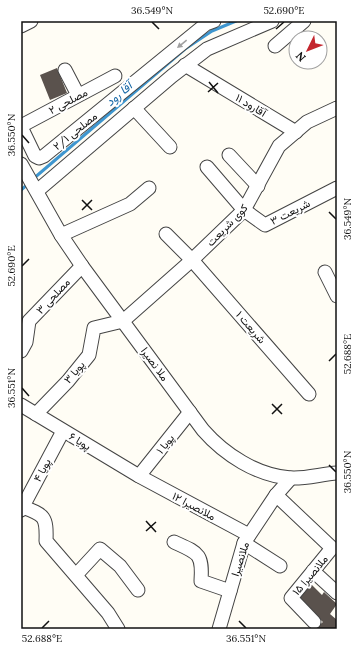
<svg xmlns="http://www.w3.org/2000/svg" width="358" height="650" font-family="Lora,Vazirmatn,serif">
<rect width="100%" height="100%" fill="#fffdf5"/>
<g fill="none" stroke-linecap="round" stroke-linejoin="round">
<g stroke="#3f96cf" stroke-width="3">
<polyline points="33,179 185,49 212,31 236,21"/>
<polyline points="21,190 28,184"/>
</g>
</g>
<g fill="#5a524d">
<polygon points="57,68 67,93 50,100 40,75"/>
<polygon points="309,582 322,595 324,592 337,604 330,614 337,620 337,629 319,629 317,627 323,622 295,598"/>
</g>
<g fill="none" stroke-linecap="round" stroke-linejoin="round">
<g stroke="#444" stroke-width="15">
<g id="minor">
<polyline points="21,26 31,21"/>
<polyline points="275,46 304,21"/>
<polyline points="185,65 296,132"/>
<polyline points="65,70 78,95"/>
<polyline points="134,108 170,147"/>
<polyline points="21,126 115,76"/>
<polyline points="21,127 35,156 39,158 44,156 206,24 214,21"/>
<polyline points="229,155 258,186"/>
<path d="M21 164 61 235 82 266 203 430C224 454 257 476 291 478 305 479 322 474 337 473"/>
<polyline points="207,167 244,210 265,225 337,188"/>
<polyline points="37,191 172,76 207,49 272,21"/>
<polyline points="166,234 192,260 309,394"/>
<polyline points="61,235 130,204 149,188"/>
<polyline points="325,272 337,296"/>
<polyline points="21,351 26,342 29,321 82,266"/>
<polyline points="21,405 139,476 249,535"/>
<polyline points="36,414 68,381 89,355 94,328 123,321 192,260 244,210 279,146 307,122 337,108"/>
<polyline points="139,476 190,412"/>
<polyline points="276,495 332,548 291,598 314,622"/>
<path d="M23 507C44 515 47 516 46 541L108 613 118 629"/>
<polyline points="21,510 63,431"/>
<path d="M174 542C198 553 203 553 201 581L230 591"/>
<polyline points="244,543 280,566"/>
<polyline points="313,571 337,593"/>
<polyline points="76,575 100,549 120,566 138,590"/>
<polyline points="219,629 244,543 276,495 291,478"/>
</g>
</g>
<use href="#minor" stroke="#fff" stroke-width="13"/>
</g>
<defs><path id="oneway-solid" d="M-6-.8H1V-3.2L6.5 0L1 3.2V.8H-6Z"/></defs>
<use fill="#a0a0a0" href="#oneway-solid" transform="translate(182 44) rotate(141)"/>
<path fill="none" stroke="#111" stroke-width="1.5" d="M152 22 159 29M276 29 284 22M209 82 218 93M208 92 218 83M22 135 29 143M82 200 92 210M82 210 92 200M329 212 336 219M22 266 29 259M329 361 336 354M22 388 29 396M272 404 282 414M272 414 282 404M329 465 336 472M146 521 156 532M146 531 156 522M239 621 246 628M42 628 49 621"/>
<g text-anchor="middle" stroke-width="4" stroke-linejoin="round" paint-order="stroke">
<g font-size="11" fill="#111" stroke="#fff">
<text transform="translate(68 101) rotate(-28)" y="4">مصلحی ۲</text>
<text transform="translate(251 105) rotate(31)" y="4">آقارود ۱۱</text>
<text transform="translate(75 131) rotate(-39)" y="4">مصلحی ۲/۱</text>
<text transform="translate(290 212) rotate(-27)" y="4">شریعت ۳</text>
<text transform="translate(227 225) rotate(-46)" y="4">کوی شریعت</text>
<text transform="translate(53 296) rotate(-47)" y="4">مصلحی ۳</text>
<text transform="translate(251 327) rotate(49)" y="4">شریعت ۱</text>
<text transform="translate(155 364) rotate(54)" y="4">ملا نصیرا</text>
<text transform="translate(74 372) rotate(-50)" y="4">پویا ۳</text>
<text transform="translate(80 441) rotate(31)" y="4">پویا ۶</text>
<text transform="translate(165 444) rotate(-51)" y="4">پویا ۱</text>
<text transform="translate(42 470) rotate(-62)" y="4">پویا ۴</text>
<text transform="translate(194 506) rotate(28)" y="4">ملانصیرا ۱۲</text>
<text transform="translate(240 559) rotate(-72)" y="4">ملانصیرا</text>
<text transform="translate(310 575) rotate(-50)" y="4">ملانصیرا ۱۵</text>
</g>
<g font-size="12" font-style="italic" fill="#1768a6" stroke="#fff">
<text transform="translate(119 94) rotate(-41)" y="4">آقا رود</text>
</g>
</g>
<rect width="358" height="650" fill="none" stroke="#ffffff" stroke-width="44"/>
<g transform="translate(308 50) rotate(227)"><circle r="19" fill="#ffffff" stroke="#a0a0a0"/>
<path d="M0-3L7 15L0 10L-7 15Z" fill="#c4262e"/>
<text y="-6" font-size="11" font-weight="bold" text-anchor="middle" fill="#111111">N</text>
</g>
<rect x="22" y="22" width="314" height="606" fill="none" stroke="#111" stroke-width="1.5"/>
<g font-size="10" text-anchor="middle" fill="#111">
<text x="152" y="14">36.549°N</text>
<text x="284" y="14">52.690°E</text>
<text transform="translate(11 135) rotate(-90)" y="4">36.550°N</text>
<text transform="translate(347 219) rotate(-90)" y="4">36.549°N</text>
<text transform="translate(11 266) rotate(-90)" y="4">52.690°E</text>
<text transform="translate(347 354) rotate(-90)" y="4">52.688°E</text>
<text transform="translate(11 388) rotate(-90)" y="4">36.551°N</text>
<text transform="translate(347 472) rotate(-90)" y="4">36.550°N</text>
<text x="42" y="642">52.688°E</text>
<text x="246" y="642">36.551°N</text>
</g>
</svg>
